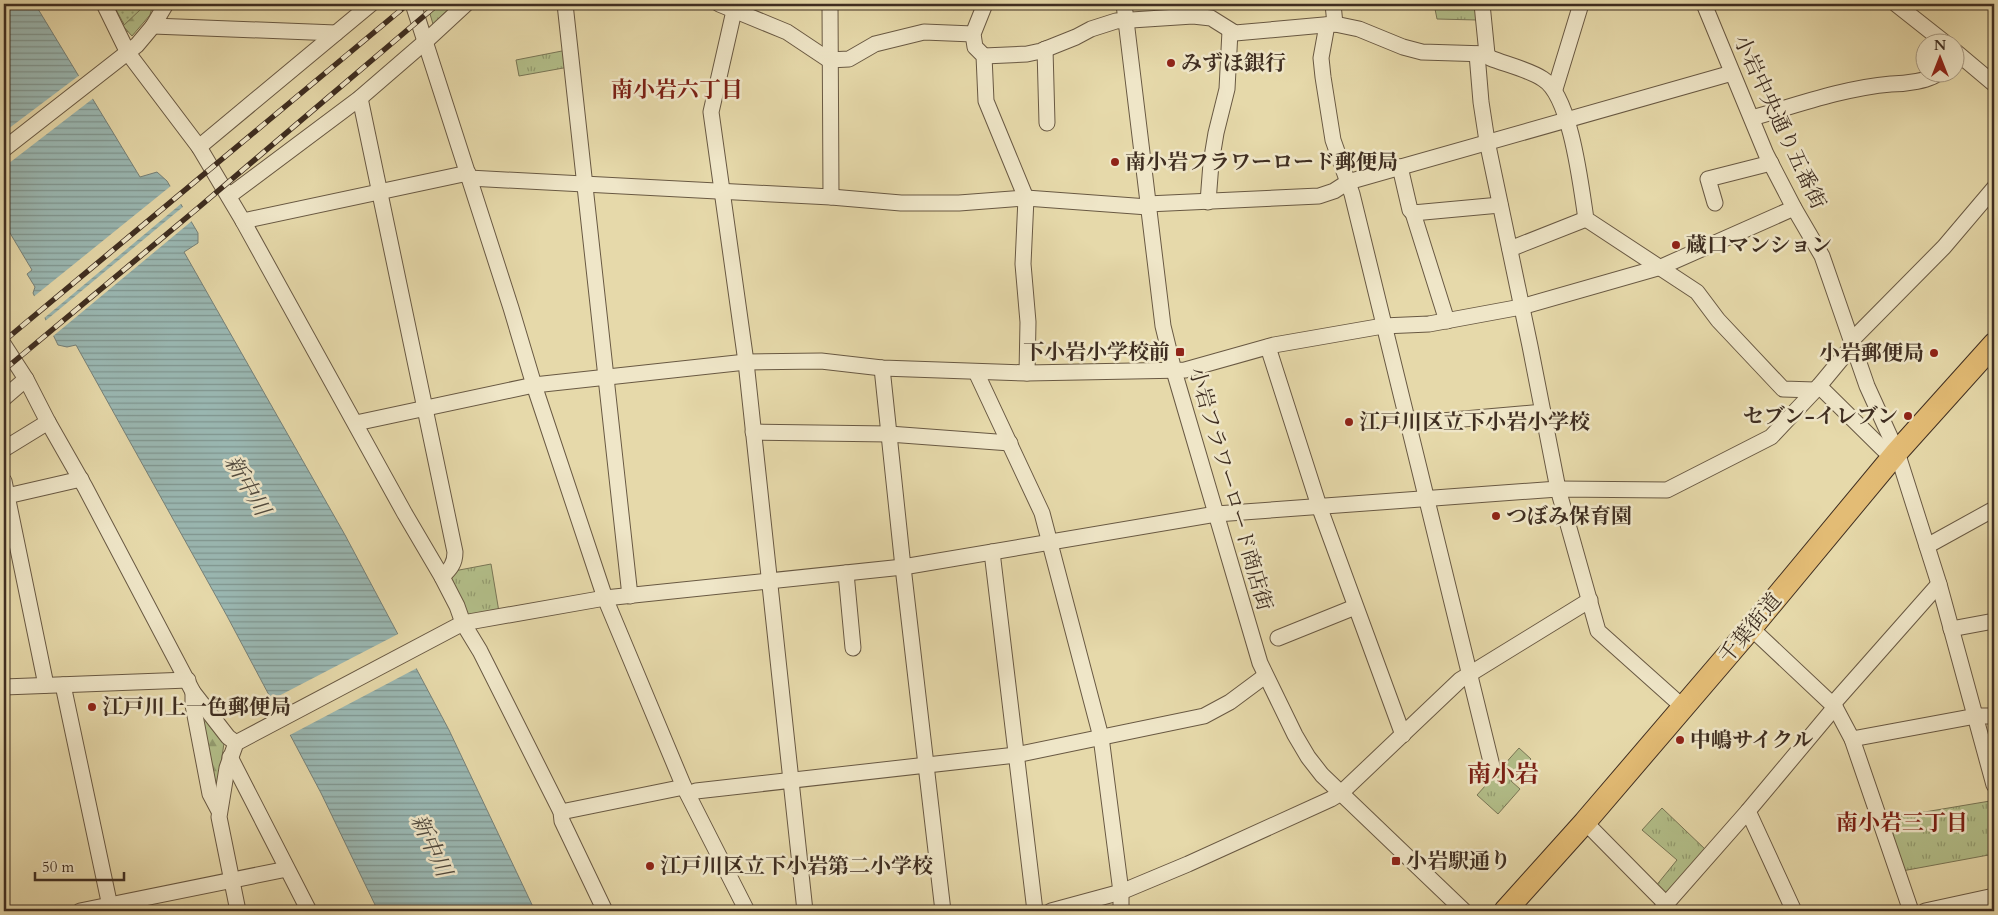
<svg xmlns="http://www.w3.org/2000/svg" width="1998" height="915" font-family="Cardo,'Noto Serif JP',serif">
<defs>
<pattern id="grass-dots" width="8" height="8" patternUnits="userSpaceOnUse" patternTransform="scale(1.25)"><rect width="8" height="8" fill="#b3bf8a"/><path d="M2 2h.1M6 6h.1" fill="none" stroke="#939c70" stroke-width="1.8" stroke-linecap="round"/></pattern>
<pattern id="forest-firs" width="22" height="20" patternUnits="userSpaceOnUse" patternTransform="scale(1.25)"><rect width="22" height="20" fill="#b3bf8a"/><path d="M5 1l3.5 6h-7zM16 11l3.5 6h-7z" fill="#939c70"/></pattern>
<pattern id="park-tufts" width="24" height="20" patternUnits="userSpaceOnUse" patternTransform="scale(1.25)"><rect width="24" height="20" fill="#b3bf8a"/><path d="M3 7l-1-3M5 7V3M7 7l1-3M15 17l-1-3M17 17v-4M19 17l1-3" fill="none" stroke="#939c70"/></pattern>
<pattern id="water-rules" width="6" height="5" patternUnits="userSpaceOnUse" patternTransform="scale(1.25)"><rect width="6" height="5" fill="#9ab8b3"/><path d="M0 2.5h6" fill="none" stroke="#7f9691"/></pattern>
</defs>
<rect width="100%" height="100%" fill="#e6d9aa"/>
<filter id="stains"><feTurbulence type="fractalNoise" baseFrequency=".004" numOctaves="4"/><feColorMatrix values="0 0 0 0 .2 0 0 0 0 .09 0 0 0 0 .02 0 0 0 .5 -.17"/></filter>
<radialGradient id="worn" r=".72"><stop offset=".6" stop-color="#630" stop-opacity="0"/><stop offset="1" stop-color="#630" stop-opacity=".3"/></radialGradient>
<polygon fill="url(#grass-dots)" stroke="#797656" points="113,4 149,4 128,32"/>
<g fill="url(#forest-firs)" stroke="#797656">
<polygon points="142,4 153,4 150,15 132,36 123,26 141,9"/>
<polygon points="199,710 224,743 217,792"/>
</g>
<g fill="url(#park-tufts)" stroke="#797656">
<polygon points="427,4 454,4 433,24"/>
<polygon points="1434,4 1475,4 1477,20 1437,19"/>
<polygon points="567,50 569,67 519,76 516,60"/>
<polygon points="491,564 499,612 461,615 447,582 454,571"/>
<polygon points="1519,748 1531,759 1511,781 1520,789 1498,814 1477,795"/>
<polygon points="1990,801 1994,818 1994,854 1902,871 1883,819"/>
<polygon points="1662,808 1706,850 1665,897 1655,887 1677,860 1642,830"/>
</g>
<polygon fill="url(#water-rules)" stroke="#768179" points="4,4 35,4 140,177 157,172 167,181 198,233 198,243 184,252 345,535 449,730 535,911 378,911 321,793 227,616 76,345 67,347 58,345 33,293 35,287 27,274 32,270 4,223"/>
<g fill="#e6d9aa">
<polygon points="81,74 95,97 4,167 4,132"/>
<polygon points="172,185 182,203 43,319 32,298"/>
<polygon points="184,206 193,220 52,337 44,322"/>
<polygon points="400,633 419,667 288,736 269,701"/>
</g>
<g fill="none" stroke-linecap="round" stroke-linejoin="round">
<g stroke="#695943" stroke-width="17">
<g id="minor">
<polyline points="104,4 128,53 199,147 243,221 468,173"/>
<polyline points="413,4 511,308 534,385 605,598 684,787 747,911"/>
<polyline points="565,4 630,596"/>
<polyline points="719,4 787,32 829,60 849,59 875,44 924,32 973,34"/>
<polyline points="830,4 831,197"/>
<polyline points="985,4 973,34 975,47 984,56 986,101 1026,198 1023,264 1028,322 1027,373"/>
<polyline points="1124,4 1163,326 1174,371 1260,663 1295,735 1308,757 1322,775 1464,911"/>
<polyline points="1333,4 1335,24"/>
<polyline points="1482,4 1487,54"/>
<polyline points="1704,4 1766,154 1794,208 1822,256 1867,386 1897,452 1939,584 1994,785"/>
<polyline points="1896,4 1944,42"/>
<polyline points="734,11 711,112 746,362 805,911"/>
<polyline points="1327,25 1321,58 1323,77 1333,140 1352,194 1493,770"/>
<polyline points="153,26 336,33"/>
<polyline points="1045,49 1047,123"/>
<polyline points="1956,52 1994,84"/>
<polyline points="1477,54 1481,102 1487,141 1530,346 1558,489 1598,631 1683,707"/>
<path d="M984 56 1027 54 1041 51 1076 37 1091 29 1116 21 1193 16 1211 18 1235 33 1335 24 1359 29 1403 47 1422 52 1487 54 1490 58C1505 64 1530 70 1543 79 1571 96 1581 187 1586 219L1697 292 1718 320 1783 389 1815 390"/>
<polyline points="1555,89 1581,4"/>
<path d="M360 98 455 552C455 564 450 569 442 577"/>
<path d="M1752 118C1797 105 1844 88 1891 84 1903 84 1932 81 1939 72"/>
<polyline points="199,147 371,4"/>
<polyline points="4,149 137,45 153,26 166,4"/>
<polyline points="1400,167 1410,210 1413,213 1500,205"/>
<polyline points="469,178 831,197 901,203 959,203 1026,198 1148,207"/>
<polyline points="229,196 360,98 426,41 466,4"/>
<polyline points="1208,202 1211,163 1216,133 1227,89 1230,31"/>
<polyline points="1715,203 1708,179 1771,163"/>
<polyline points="1147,204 1319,196 1334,191 1348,182 1732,73"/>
<polyline points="1413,213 1447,321"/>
<polyline points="243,221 405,514 442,577 457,606 463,623 480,651 561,812 562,821 605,911"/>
<polyline points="1510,249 1586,219"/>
<polyline points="1852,340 1944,247 1994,188"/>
<polyline points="4,345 26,379 48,422 85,487 193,692 228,737 236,743"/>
<polyline points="1268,347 1319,506 1403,735"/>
<polyline points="882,368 903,567 943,911"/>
<polyline points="976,372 1042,513 1101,737 1121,892 1121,911"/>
<polyline points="1819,386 1884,450 1897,452"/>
<polyline points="4,398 26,379"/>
<polyline points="356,423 534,385 746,362 821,361 882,368 1027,373 1185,370 1274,345 1383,326 1429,324 1521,307 1661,267 1794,208"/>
<polyline points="1407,424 1543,412"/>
<polyline points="753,432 889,434 1010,443"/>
<polyline points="4,449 48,422"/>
<polyline points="4,481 46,685"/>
<polyline points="7,496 81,479"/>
<polyline points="1927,546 1994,509"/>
<polyline points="992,552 1035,911"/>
<polyline points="846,573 853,648"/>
<polyline points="1751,628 1835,707 1852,739 1911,911"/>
<polyline points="1951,629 1994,621"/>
<polyline points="1278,638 1355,607"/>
<polyline points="63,685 111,911"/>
<polyline points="4,687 188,680"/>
<polyline points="193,692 193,705 210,794 219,811"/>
<polyline points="1832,705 1939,584"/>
<polyline points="1852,739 1976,716 1994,716"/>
<polyline points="230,757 309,911"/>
<polyline points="688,794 696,791 1016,755 1204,716 1230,702 1265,676"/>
<polyline points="1748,811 1794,911"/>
<polyline points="561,812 684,787"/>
<polyline points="1585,822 1666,904 1670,911"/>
<polyline points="80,911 287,869"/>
<polyline points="238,911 219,817 227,768 236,743 463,623 605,598 903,567 1216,514 1558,489 1667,490 1771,437 1819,386 1853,345"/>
<polyline points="1051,911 1121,892 1188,864 1331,799 1341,793 1460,680 1590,600"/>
<polyline points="1660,911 1748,811 1835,707"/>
<polyline points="1925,911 1994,896"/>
</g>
</g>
<g stroke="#3f2e21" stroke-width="24">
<polyline id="highway" points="1505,911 1585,822 1751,628 1897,452 1994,344"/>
</g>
<use href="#minor" stroke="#efe6c8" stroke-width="15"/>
<use href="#highway" stroke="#e3bc75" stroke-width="22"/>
<g stroke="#3f2e21" stroke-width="5.5">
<g id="rail">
<polyline points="4,341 408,4"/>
<polyline points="4,370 198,208 438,4"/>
</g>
</g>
<use href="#rail" stroke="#efe6c8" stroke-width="4" stroke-dasharray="11" stroke-linecap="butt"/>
</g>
<g fill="#8f2418" stroke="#efe6c8" stroke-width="2">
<circle cx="1171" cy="63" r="5"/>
<circle cx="1115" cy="162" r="5"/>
<circle cx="1676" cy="245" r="5"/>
<rect x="1175" y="347" width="10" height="10" rx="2.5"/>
<circle cx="1934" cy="353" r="5"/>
<circle cx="1908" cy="416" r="5"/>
<circle cx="1349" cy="422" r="5"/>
<circle cx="1496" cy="516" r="5"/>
<circle cx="92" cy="707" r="5"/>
<circle cx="1680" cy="740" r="5"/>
<rect x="1391" y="856" width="10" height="10" rx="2.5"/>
<circle cx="650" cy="866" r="5"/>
</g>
<g text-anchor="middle" stroke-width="5" stroke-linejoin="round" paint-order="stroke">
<g font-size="21" font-weight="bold" fill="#3f2e21" stroke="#efe6c8" text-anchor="start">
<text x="1181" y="70">みずほ銀行</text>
<text x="1125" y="169">南小岩フラワーロード郵便局</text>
<text x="1686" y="252">蔵口マンション</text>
<text x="1170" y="359" text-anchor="end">下小岩小学校前</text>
<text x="1924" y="360" text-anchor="end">小岩郵便局</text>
<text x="1898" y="423" text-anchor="end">セブン-イレブン</text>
<text x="1359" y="429">江戸川区立下小岩小学校</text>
<text x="1506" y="523">つぼみ保育園</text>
<text x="102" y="714">江戸川上一色郵便局</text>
<text x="1690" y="747">中嶋サイクル</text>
<text x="1406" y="868">小岩駅通り</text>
<text x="660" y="873">江戸川区立下小岩第二小学校</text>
</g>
<g font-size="21" fill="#3f2e21" stroke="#efe6c8">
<text transform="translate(1780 122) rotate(65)" y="7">小岩中央通り五番街</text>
<text transform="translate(1231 489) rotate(74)" y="7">小岩フラワーロード商店街</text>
<text transform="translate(1750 628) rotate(-50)" y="7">千葉街道</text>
</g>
<g font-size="22" font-weight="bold" fill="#7a1f14" stroke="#efe6c8">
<text x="677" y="97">南小岩六丁目</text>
<text x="1902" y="830">南小岩三丁目</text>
</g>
<g font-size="22" font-style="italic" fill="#514a3e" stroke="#efe6c8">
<text transform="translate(248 485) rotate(59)" y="8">新中川</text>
<text transform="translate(432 845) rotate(65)" y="8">新中川</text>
</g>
<g font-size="24" font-weight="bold" fill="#7a1f14" stroke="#efe6c8">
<text x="1503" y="782">南小岩</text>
</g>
</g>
<rect width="1998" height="915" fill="none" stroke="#e6d9aa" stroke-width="20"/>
<rect x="5" y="5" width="1988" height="905" fill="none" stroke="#3f2e21" stroke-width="2.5"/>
<rect x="10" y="10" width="1978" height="895" fill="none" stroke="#3f2e21"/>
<g transform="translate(1940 58)"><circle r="24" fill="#efe6c8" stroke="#a99c85"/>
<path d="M0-4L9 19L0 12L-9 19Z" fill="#8f2418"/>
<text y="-8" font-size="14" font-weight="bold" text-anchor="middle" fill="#3f2e21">N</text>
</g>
<path d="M35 872v8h89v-8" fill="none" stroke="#3f2e21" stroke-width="2.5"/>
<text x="42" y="872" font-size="15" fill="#3f2e21" stroke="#efe6c8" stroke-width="4" paint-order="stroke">50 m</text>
<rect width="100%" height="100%" filter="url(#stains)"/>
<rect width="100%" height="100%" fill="url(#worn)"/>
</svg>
